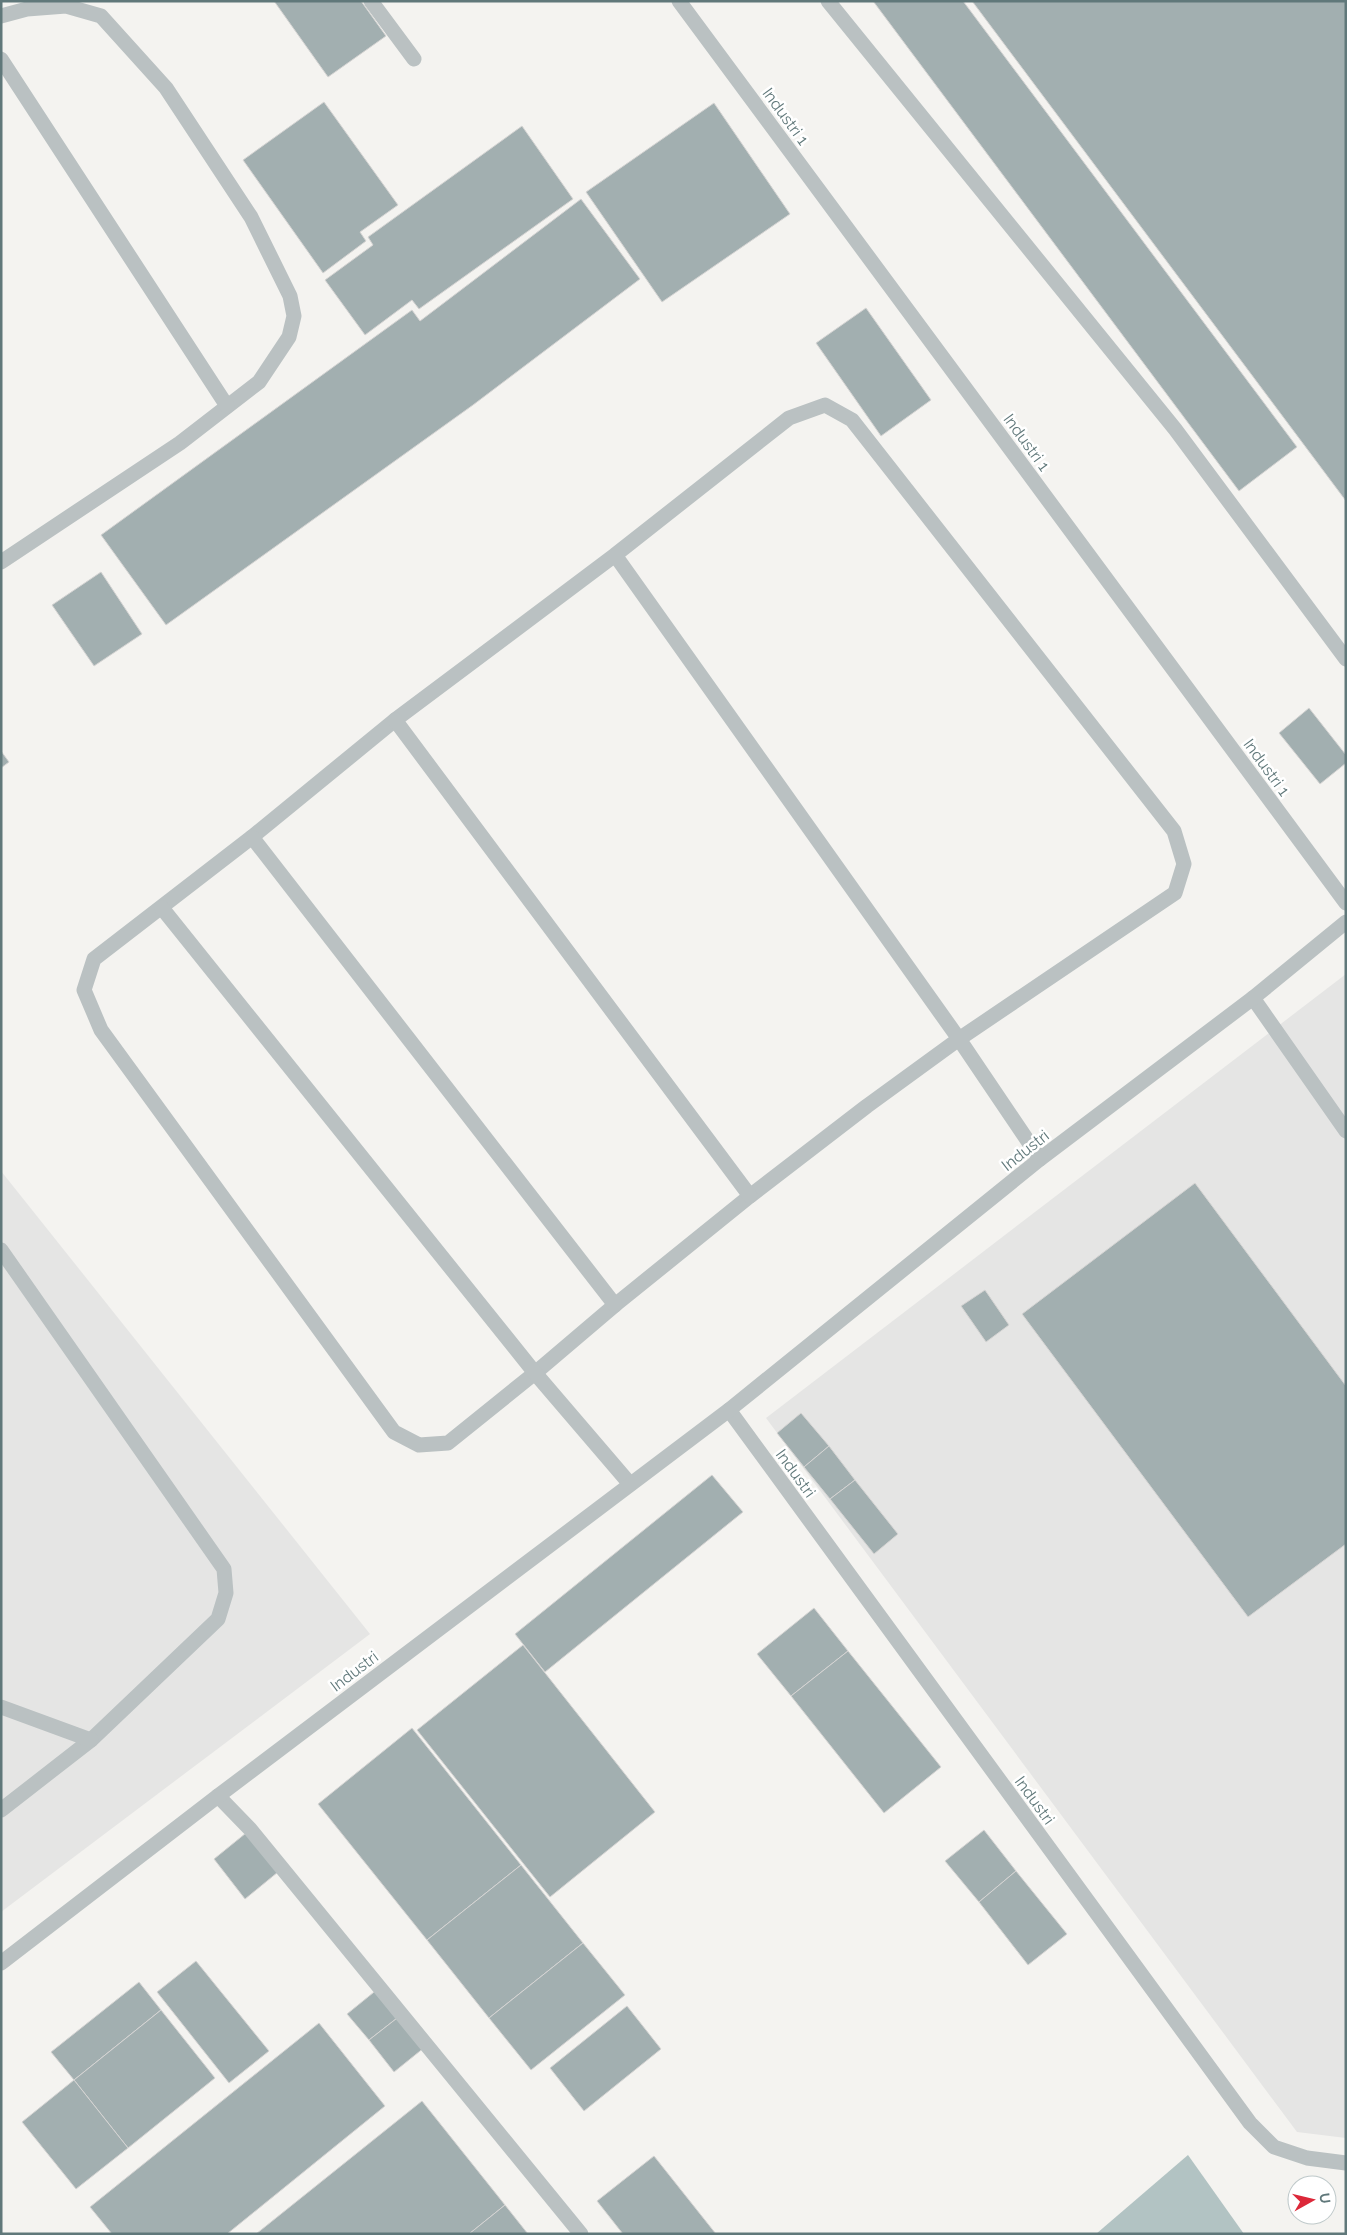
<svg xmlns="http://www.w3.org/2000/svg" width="1347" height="2235" font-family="Raleway,sans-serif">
<rect width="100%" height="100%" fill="#f4f3f0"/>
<g fill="#e5e5e4">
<polygon points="1346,974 1346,2138 1297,2132 766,1418"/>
<polygon points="1,1171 370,1634 1,1912"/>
</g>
<polygon fill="#b2c3c3" points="1188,2155 1244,2234 1096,2234"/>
<g fill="#a2afb0" stroke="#d5d4d3">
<polygon points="274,1 361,1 386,36 328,77"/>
<polygon points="873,1 963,1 1297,447 1239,491"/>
<polygon points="972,1 1346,1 1346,501"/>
<polygon points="324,102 398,205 360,232 366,241 323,273 243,160"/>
<polygon points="714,103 790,214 662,302 586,192"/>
<polygon points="522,126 573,199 419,309 412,300 365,335 325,280 373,245 368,237"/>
<polygon points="581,199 640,279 473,405 166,625 101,535 412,310 420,321"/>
<polygon points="866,308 931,400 881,436 816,343"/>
<polygon points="101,572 142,634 94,666 52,605"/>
<polygon points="1309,708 1346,755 1346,763 1320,784 1279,733"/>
<polygon points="1,751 9,762 1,768"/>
<polygon points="1195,1183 1346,1386 1346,1544 1248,1617 1022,1314"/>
<polygon points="985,1290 1009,1325 986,1342 961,1306"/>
<polygon points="801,1413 829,1446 804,1467 777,1433"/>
<polygon points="829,1446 855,1480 830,1499 804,1467"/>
<polygon points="712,1475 743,1512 545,1672 515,1634"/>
<polygon points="855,1480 898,1534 874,1554 830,1499"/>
<polygon points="814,1608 848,1651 791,1696 757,1654"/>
<polygon points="523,1645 655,1812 550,1897 417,1730"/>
<polygon points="848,1651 941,1767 884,1813 791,1696"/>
<polygon points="412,1728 521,1865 427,1940 318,1804"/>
<polygon points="984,1830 1016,1871 979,1902 945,1861"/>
<polygon points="246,1833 278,1872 245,1899 214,1859"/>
<polygon points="521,1865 583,1943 489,2018 427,1940"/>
<polygon points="1016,1871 1067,1934 1028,1965 979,1902"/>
<polygon points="583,1943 625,1995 531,2070 489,2018"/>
<polygon points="196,1961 269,2051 229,2083 157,1992"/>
<polygon points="139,1982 161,2010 74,2080 51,2052"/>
<polygon points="379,1988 401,2015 369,2040 347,2014"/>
<polygon points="627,2006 661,2049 584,2111 550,2068"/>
<polygon points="161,2010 215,2078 128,2148 74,2080"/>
<polygon points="401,2015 425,2047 394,2072 369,2040"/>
<polygon points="319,2023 385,2106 227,2234 112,2234 90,2207"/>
<polygon points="74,2080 128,2148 76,2189 22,2122"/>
<polygon points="422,2101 505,2205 469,2234 256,2234"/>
<polygon points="654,2156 716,2234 623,2234 597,2201"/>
<polygon points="505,2205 528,2234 469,2234"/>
</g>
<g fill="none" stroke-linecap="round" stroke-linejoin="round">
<g stroke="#bac1c2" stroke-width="15">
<polyline points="371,1 414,59"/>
<polyline points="679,1 1346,903"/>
<polyline points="828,1 1175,429 1346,659"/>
<polyline points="1,16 27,9 66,6 101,16 166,88 251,217 290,296 294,316 289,337 259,382 180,443 1,562"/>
<polyline points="1,59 227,406"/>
<polyline points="615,555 789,418 825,405 852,420 1174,831 1184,864 1175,893 959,1039 867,1106 750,1196 615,1305 535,1373 448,1443 419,1445 394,1432 101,1030 84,990 94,959 252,837 395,720 615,555 959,1039 1040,1159"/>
<polyline points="395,720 750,1196"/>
<polyline points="252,837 615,1305"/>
<polyline points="162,908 535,1373 630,1484"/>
<polyline points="1253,998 1346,1131"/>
<polyline points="1,1250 224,1569 226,1593 218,1619 91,1740 1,1810"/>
<polyline points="729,1410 1250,2123 1274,2147 1307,2158 1346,2163"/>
<polyline points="1,1707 91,1740"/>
<polyline points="218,1796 250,1829 581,2234"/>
<polyline points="1,1963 218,1796 729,1410 1040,1159 1253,998 1346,922"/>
</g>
</g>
<g text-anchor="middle" stroke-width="5" stroke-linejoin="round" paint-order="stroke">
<g font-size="16" fill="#60787a" stroke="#fff">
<text transform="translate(786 116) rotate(54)" y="6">Industri 1</text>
<text transform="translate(1027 442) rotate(54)" y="6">Industri 1</text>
<text transform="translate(1267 767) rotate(54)" y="6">Industri 1</text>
<text transform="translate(1025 1150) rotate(-38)" y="6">Industri</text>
<text transform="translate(796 1473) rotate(54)" y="6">Industri</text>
<text transform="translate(354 1671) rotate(-37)" y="6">Industri</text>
<text transform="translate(1035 1800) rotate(54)" y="6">Industri</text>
</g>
</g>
<rect width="1347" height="2235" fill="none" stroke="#60787a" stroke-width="5"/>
<g transform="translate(1312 2200) rotate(82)"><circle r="24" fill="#ffffff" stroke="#bfc9ca"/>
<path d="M0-4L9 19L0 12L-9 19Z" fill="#dc2839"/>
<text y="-8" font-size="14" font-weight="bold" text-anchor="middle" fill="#60787a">U</text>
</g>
</svg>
